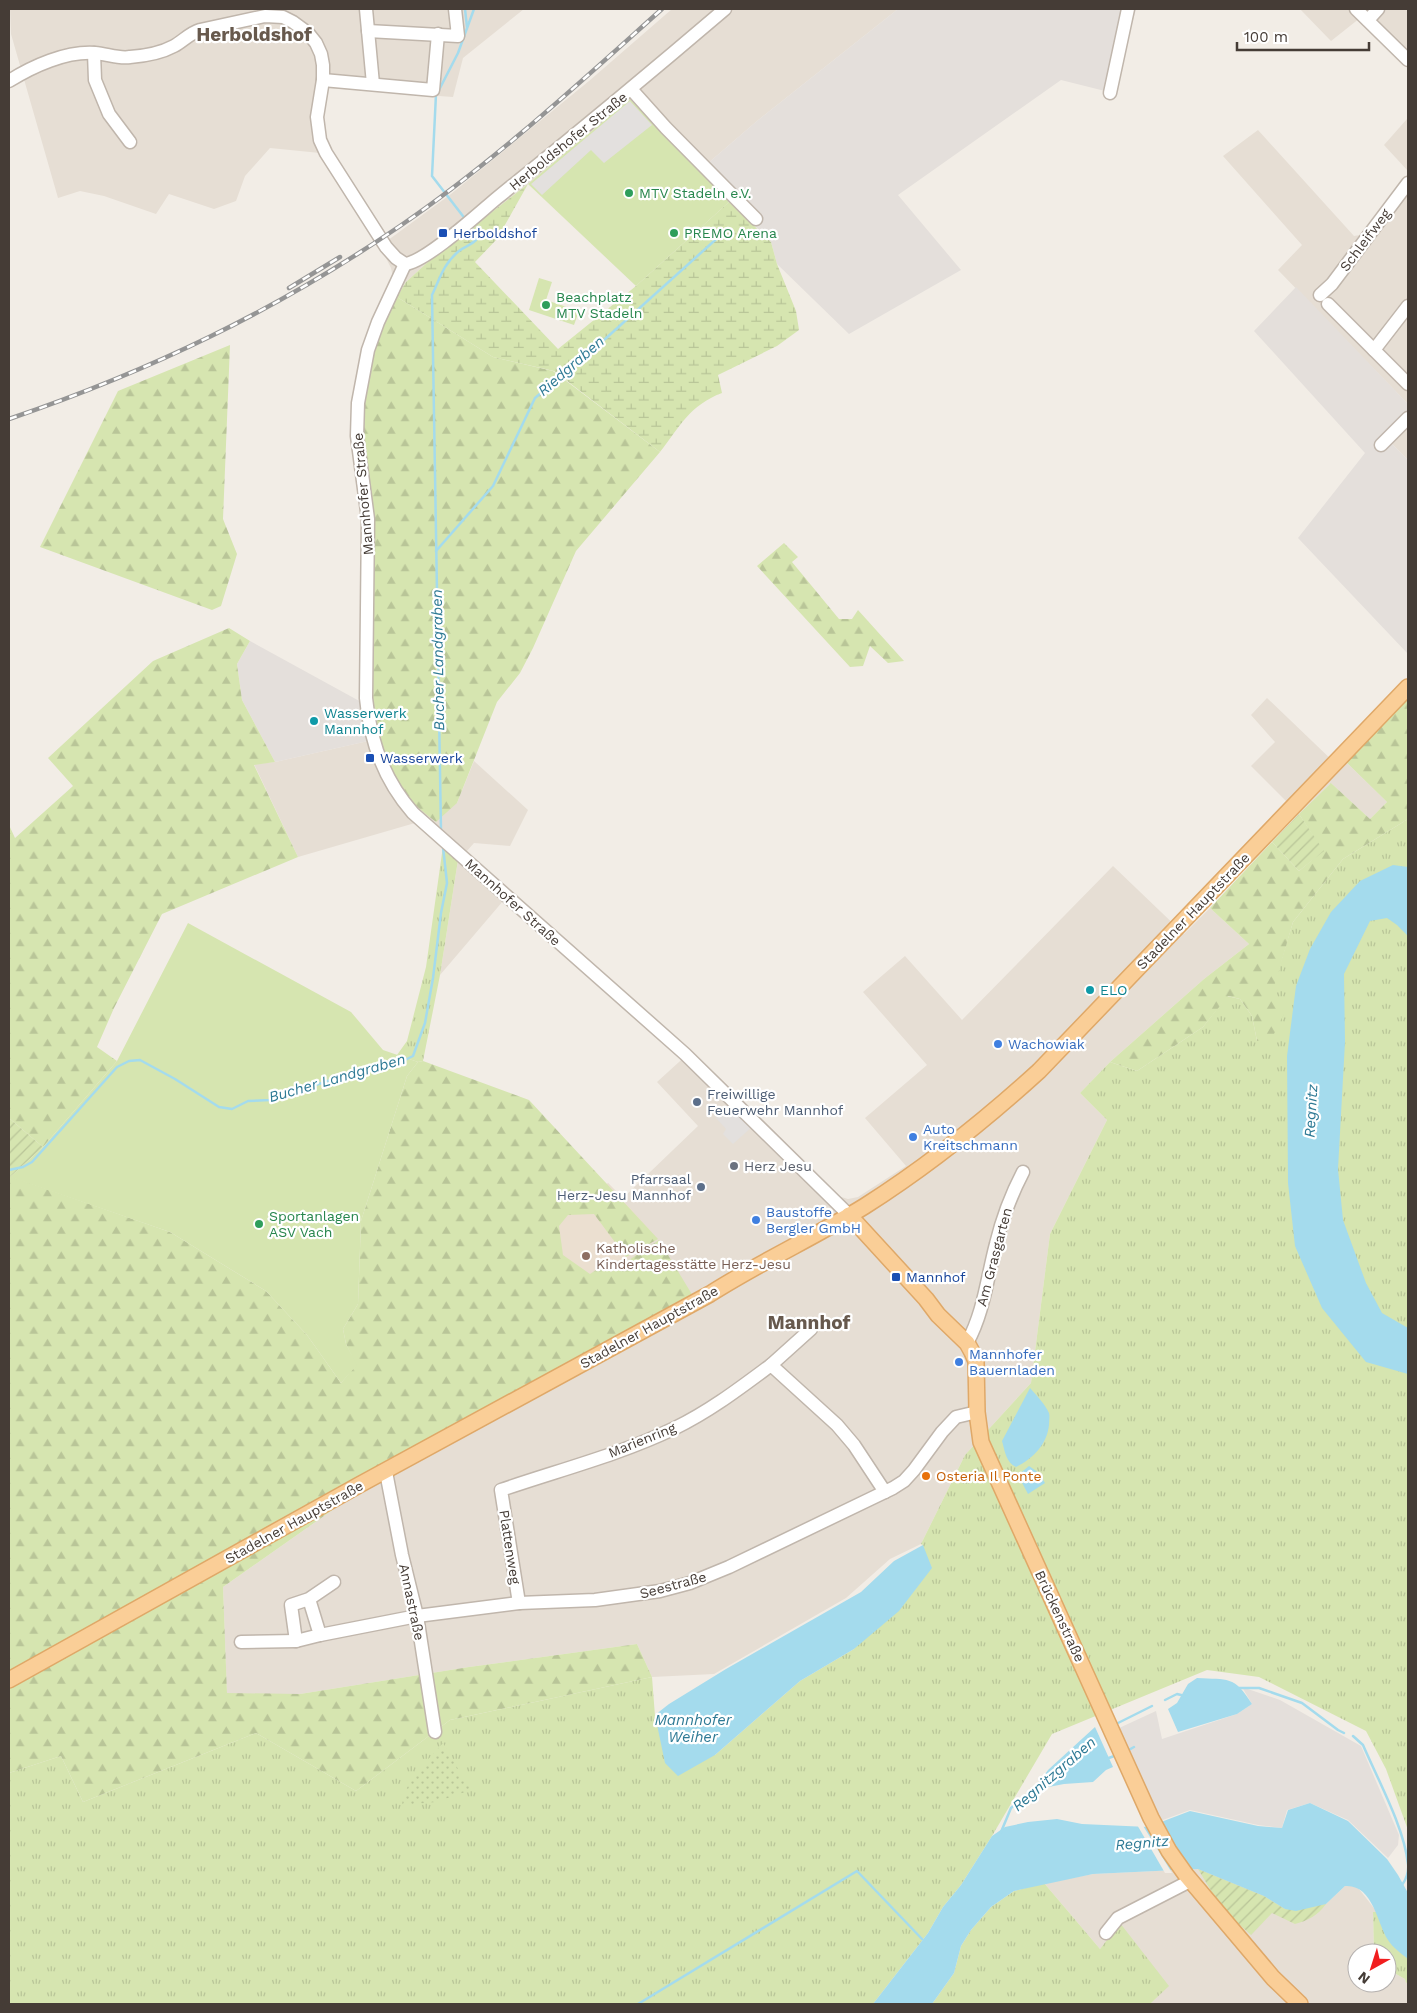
<svg xmlns="http://www.w3.org/2000/svg" width="1417" height="2013" font-family="'Work Sans',sans-serif">
<defs>
<pattern id="grass-tufts" width="24" height="20" patternUnits="userSpaceOnUse" patternTransform="scale(1.25)"><rect width="24" height="20" fill="#d6e5b0"/><path d="M3 7l-1-3M5 7V3M7 7l1-3M15 17l-1-3M17 17v-4M19 17l1-3" fill="none" stroke="#b9c598"/></pattern>
<pattern id="forest-firs" width="22" height="20" patternUnits="userSpaceOnUse" patternTransform="scale(1.25)"><rect width="22" height="20" fill="#d6e5b0"/><path d="M5 1l3.5 6h-7zM16 11l3.5 6h-7z" fill="#b9c598"/></pattern>
<pattern id="wetland-marsh" width="20" height="14" patternUnits="userSpaceOnUse" patternTransform="scale(1.25)"><rect width="20" height="14" fill="#d6e5b0"/><path d="M1 5h8M5 5V1M11 12h8M15 12V8" fill="none" stroke="#b9c598"/></pattern>
<pattern id="park-dots" width="8" height="8" patternUnits="userSpaceOnUse" patternTransform="scale(1.25)"><rect width="8" height="8" fill="#d6e5b0"/><path d="M2 2h.1M6 6h.1" fill="none" stroke="#b9c598" stroke-width="1.8" stroke-linecap="round"/></pattern>
<pattern id="garden-furrows" width="10" height="10" patternUnits="userSpaceOnUse" patternTransform="scale(1.25)"><rect width="10" height="10" fill="#d6e5b0"/><path d="M-1 1l2-2M0 10L10 0M9 11l2-2" fill="none" stroke="#b9c598"/></pattern>
</defs>
<rect width="100%" height="100%" fill="#f2ede6"/>
<g fill="#e6ded4">
<polygon points="10,9 524,9 463,58 453,97 327,88 320,153 270,148 245,176 236,201 214,209 169,194 156,214 104,196 80,191 58,198 11,34"/>
<polygon points="672,9 898,9 757,121 699,171 630,99 528,184 429,261 406,282 397,297 391,268 380,246 451,194 589,81"/>
<polygon points="1300,9 1408,9 1408,66 1360,18 1331,41"/>
<polygon points="1407,119 1408,121 1408,171 1384,145"/>
<polygon points="1258,130 1354,236 1360,235 1408,176 1408,404 1278,270 1302,245 1223,156"/>
<polygon points="1408,418 1408,460 1387,439"/>
<polygon points="1267,698 1337,765 1343,759 1387,802 1370,819 1331,783 1299,814 1251,766 1275,742 1251,715"/>
<polygon points="368,741 457,803 474,761 528,810 510,846 474,843 466,852 509,894 440,975 458,860 415,823 298,857 254,764 275,762"/>
<polygon points="1113,866 1184,934 1210,908 1249,944 1204,979 1110,1062 1080,1093 1107,1120 1050,1234 1031,1383 965,1455 921,1544 890,1559 846,1598 714,1674 652,1677 637,1644 469,1667 300,1694 227,1694 223,1587 388,1471 611,1273 608,1183 623,1198 698,1126 657,1082 690,1052 838,1196 848,1199 858,1197 906,1166 865,1118 927,1065 863,992 905,956 962,1020"/>
<polygon points="1198,1869 1326,1904 1345,1886 1352,1885 1359,1889 1377,1912 1373,1913 1374,1953 1357,1953 1357,1983 1387,1983 1387,1969 1405,1979 1406,1983 1408,1982 1408,2004 1150,2004 1168,1986 1120,1924 1100,1949 1044,1883 1093,1874"/>
</g>
<g fill="#e4dfdb">
<polygon points="898,9 1136,9 1113,93 1061,80 898,195 961,270 849,334 777,264 771,242 699,171 757,121"/>
<polygon points="1296,287 1408,404 1408,418 1387,439 1408,460 1408,654 1298,538 1365,453 1254,331"/>
<polygon points="250,641 363,703 368,741 275,762 242,700 237,664"/>
<polygon points="1242,1687 1280,1700 1361,1746 1399,1835 1398,1845 1388,1858 1348,1820 1310,1803 1287,1810 1282,1828 1258,1825 1190,1810 1160,1821 1117,1729 1156,1711 1162,1739 1237,1714 1252,1704"/>
</g>
<polygon fill="#ebdfd0" points="608,1183 658,1239 573,1296 551,1225"/>
<g fill="url(#grass-tufts)">
<polygon points="1408,819 1408,1830 1386,1769 1366,1731 1259,1677 1207,1670 1052,1734 992,1836 961,1885 943,1907 928,1933 873,2004 9,2004 9,1773 61,1756 83,1802 256,1733 356,1791 450,1720 652,1677 655,1716 715,1755 800,1681 854,1649 923,1545 921,1544 965,1455 1031,1383 1050,1234 1107,1120 1080,1093 1110,1062 1137,1071 1203,1027 1227,996 1240,999 1252,1016 1257,1041 1293,922 1343,859"/>
<polygon points="443,846 458,860 440,975 423,1061 418,1062 397,1055 407,1041 426,967"/>
<polygon points="1044,1883 1100,1949 1120,1923 1169,1986 1150,2004 932,2004 954,1973 961,1946 971,1930 991,1907 1014,1891"/>
<polygon points="1373,1912 1377,1912 1408,1959 1408,1982 1406,1983 1405,1979 1387,1969 1387,1953 1374,1953"/>
</g>
<g fill="url(#forest-firs)">
<path d="M397 297 493 357 553 371 660 452 576 551 533 648 520 673 497 702 457 803 436 822C403 798 375 763 363 724L367 538 358 446 367 348Z"/>
<polygon points="230,345 223,519 237,554 221,606 212,610 40,547 118,391"/>
<polygon points="784,543 798,557 792,562 839,619 852,619 858,610 904,661 888,663 870,646 863,666 850,667 757,566"/>
<polygon points="229,628 250,641 237,664 242,700 275,762 254,765 298,857 162,914 114,1008 97,1047 117,1061 43,1147 9,1118 9,825 15,838 73,786 48,758 153,661"/>
<polygon points="1408,696 1408,819 1343,859 1293,922 1271,998 1287,1008 1272,1038 1257,1041 1252,1016 1240,999 1228,996 1203,1027 1137,1071 1110,1062 1204,979 1249,944 1210,908 1272,842 1299,871 1323,851 1299,814 1331,783 1370,819 1387,802 1343,759"/>
<polygon points="423,1061 529,1100 658,1239 626,1257 594,1214 568,1215 559,1226 563,1255 590,1274 605,1264 611,1272 659,1240 696,1301 388,1471 223,1587 227,1693 300,1694 469,1667 637,1644 652,1677 450,1720 356,1791 256,1733 83,1802 61,1756 9,1773 9,1176 170,1232 266,1291 307,1335 341,1383 356,1365 346,1344 343,1329 358,1304 361,1221 407,1076 418,1062"/>
</g>
<path fill="url(#wetland-marsh)" d="M528 184 497 239 475 262 558 349 636 286 729 202 771 242 777 264 796 311 799 330 777 346 718 375 722 393C690 405 680 426 660 452L554 371 493 357 397 297 406 282 429 261Z"/>
<path fill="url(#park-dots)" d="M443 1743 461 1774 474 1789 436 1802 402 1805C405 1779 427 1762 443 1743Z"/>
<g fill="url(#garden-furrows)">
<polygon points="1299,814 1324,851 1299,871 1272,842"/>
<polygon points="9,1118 43,1147 10,1177 9,1176"/>
<path d="M1198 1869 1264 1896 1285 1909 1326 1904C1317 1916 1309 1920 1295 1924L1272 1913 1251 1935 1222 1909Z"/>
</g>
<g fill="#d6e5b0">
<polygon points="630,99 729,202 636,286 528,184"/>
<polygon points="539,278 552,282 546,300 579,311 574,325 529,310"/>
<polygon points="188,923 351,1012 383,1050 418,1062 407,1076 361,1221 358,1304 343,1329 346,1344 357,1365 341,1383 307,1335 266,1291 170,1232 10,1177 43,1147 117,1061"/>
</g>
<g fill="#e3e0de">
<polygon points="630,101 652,125 604,163 591,150 542,195 531,184"/>
<polygon points="729,1102 753,1126 733,1144 723,1134 726,1129 716,1118"/>
</g>
<g fill="#a4dbed">
<polygon points="1393,865 1408,867 1408,936 1397,925 1387,918 1370,921 1344,974 1345,1042 1338,1169 1343,1220 1366,1283 1382,1313 1408,1328 1408,1374 1366,1362 1322,1308 1295,1246 1288,1183 1287,1056 1296,986 1310,949 1331,912 1360,881"/>
<path d="M1030 1388C1037 1396 1045 1404 1049 1413 1050 1417 1049 1421 1049 1425 1047 1444 1034 1458 1016 1467 1006 1462 1005 1452 1002 1441Z"/>
<polygon points="1029,1466 1039,1473 1045,1483 1028,1494 1018,1475"/>
<polygon points="923,1545 932,1568 899,1611 854,1649 800,1681 715,1755 678,1776 665,1763 655,1715 669,1704 726,1669 861,1592 894,1561"/>
<path d="M1197 1678C1228 1680 1234 1675 1252 1704L1237 1714 1178 1732 1168 1709 1177 1703 1188 1684Z"/>
<polygon points="1095,1727 1113,1767 1106,1770 1093,1782 1064,1784 1033,1790 1048,1770"/>
<path d="M1310 1803 1348 1821 1387 1859 1398 1875 1408 1893V1959C1402 1954 1392 1947 1388 1940 1377 1923 1373 1884 1345 1886L1326 1904 1296 1911 1285 1909 1264 1896 1198 1869 1093 1874 1014 1891 991 1907 971 1930 961 1946 954 1973 932 2004H873L928 1933 943 1907 961 1885 992 1836 1005 1827 1028 1822 1057 1819 1082 1824 1148 1827 1190 1811 1258 1826 1282 1828 1288 1810Z"/>
</g>
<polygon fill="#f2ede6" points="1136,1823 1142,1824 1172,1873 1165,1873"/>
<g fill="none" stroke-linecap="round" stroke-linejoin="round">
<g stroke="#a4dbed" stroke-width="2.5">
<polyline points="465,9 467,27"/>
<polyline points="439,90 458,53 474,9"/>
<polyline points="436,94 432,176 466,220"/>
<polyline points="436,551 493,486 535,398 604,340 723,233"/>
<path d="M441 831 432 295C440 278 444 263 459 251 465 246 470 246 476 240L471 226"/>
<polyline points="9,1170 23,1167 32,1162 117,1067 129,1061 140,1060 175,1079 219,1107 232,1109 248,1101 270,1100 334,1079 350,1078 365,1073 375,1066 407,1059 413,1056 425,1023 433,978 441,913 447,883 443,847"/>
<polyline points="1238,1688 1259,1688 1302,1703 1338,1730 1344,1733"/>
<polyline points="1165,1700 1177,1694 1185,1696"/>
<polyline points="1114,1725 1152,1706"/>
<path d="M1353 1736 1363 1745C1378 1780 1404 1827 1408 1864 1409 1871 1406 1880 1402 1885"/>
<polyline points="1127,1751 1134,1747"/>
<polyline points="1106,1759 1117,1755"/>
<polyline points="1001,1832 1011,1808 1035,1788"/>
<polyline points="638,2004 857,1871 922,1939"/>
</g>
<g stroke="#c0b6ac" stroke-width="15">
<g id="minor">
<polyline points="366,9 373,84"/>
<polyline points="1356,9 1408,60"/>
<polyline points="1368,20 1378,9"/>
<polyline points="368,31 458,36 455,9"/>
<polyline points="94,53 95,80 109,114 130,142"/>
<polyline points="323,80 433,90 438,34"/>
<path d="M9 81C33 66 66 51 95 53 107 54 119 59 130 57 144 56 161 53 174 46 183 41 190 33 200 30L265 16 283 17 293 22 308 33 316 43 321 54 323 65V80L317 117 320 140 326 153 386 247 396 258 405 264"/>
<polyline points="631,89 666,128 756,219"/>
<polyline points="1110,93 1128,9"/>
<path d="M405 264 378 322 368 350 358 403 357 436 368 519 366 698C370 742 384 780 413 813L685 1054 849 1215"/>
<path d="M405 264C426 262 479 213 497 198 574 136 650 73 725 9"/>
<polyline points="1320,295 1332,284 1408,183"/>
<polyline points="1328,304 1408,384"/>
<polyline points="1374,350 1408,306"/>
<polyline points="1381,445 1408,418"/>
<path d="M967 1343C984 1312 987 1278 996 1244 1002 1219 1011 1195 1023 1172"/>
<polyline points="771,1365 811,1329"/>
<polyline points="386,1472 402,1555 417,1616 435,1732"/>
<polyline points="309,1599 320,1635 296,1641 291,1605 309,1599 334,1582"/>
<path d="M519 1603 501 1490C559 1470 619 1455 675 1428 710 1411 740 1388 771 1365L837 1425 854 1445 885 1492"/>
<polyline points="320,1635 417,1616 519,1603 595,1600 660,1591 690,1583 729,1567 893,1488 904,1481 914,1470 942,1432 956,1417 977,1412"/>
<polyline points="241,1642 296,1641"/>
<polyline points="1106,1933 1118,1918 1190,1881"/>
</g>
</g>
<g stroke="#dfa868" stroke-width="18">
<g id="major">
<polyline points="849,1215 926,1299 938,1315 967,1343 972,1352 976,1361 977,1412 981,1442 1151,1818 1169,1851 1186,1875 1273,1978 1300,2004"/>
<path d="M9 1680 359 1485 710 1294C760 1262 815 1237 865 1206 928 1166 984 1121 1039 1071L1408 687"/>
</g>
</g>
<use href="#minor" stroke="#fff" stroke-width="12"/>
<use href="#major" stroke="#face97" stroke-width="15"/>
<g stroke="#959595" stroke-width="4.5">
<g id="rail">
<polyline points="289,288 340,257"/>
<path d="M9 419C152 370 275 311 400 226 494 162 578 84 662 9"/>
</g>
</g>
<use href="#rail" stroke="#fff" stroke-width="2.5" stroke-dasharray="8" stroke-linecap="butt"/>
</g>
<g fill="#2e9e5b" stroke="#fff" stroke-width="2">
<circle cx="629" cy="193" r="5"/>
<circle cx="674" cy="233" r="5"/>
<circle cx="546" cy="305" r="5"/>
<circle cx="259" cy="1224" r="5"/>
</g>
<g fill="#1a4fb4" stroke="#fff" stroke-width="2">
<rect x="438" y="228" width="10" height="10" rx="2.5"/>
<rect x="365" y="753" width="10" height="10" rx="2.5"/>
<rect x="891" y="1272" width="10" height="10" rx="2.5"/>
</g>
<g fill="#0f9aa8" stroke="#fff" stroke-width="2">
<circle cx="314" cy="721" r="5"/>
<circle cx="1090" cy="990" r="5"/>
</g>
<g fill="#3f7fe0" stroke="#fff" stroke-width="2">
<circle cx="998" cy="1044" r="5"/>
<circle cx="913" cy="1137" r="5"/>
<circle cx="756" cy="1220" r="5"/>
<circle cx="959" cy="1362" r="5"/>
</g>
<g fill="#5c6f8a" stroke="#fff" stroke-width="2">
<circle cx="697" cy="1102" r="5"/>
<circle cx="701" cy="1187" r="5"/>
</g>
<circle fill="#6b7280" stroke="#fff" stroke-width="2" cx="734" cy="1166" r="5"/>
<circle fill="#8d6e63" stroke="#fff" stroke-width="2" cx="586" cy="1256" r="5"/>
<circle fill="#e8710a" stroke="#fff" stroke-width="2" cx="926" cy="1476" r="5"/>
<g text-anchor="middle" stroke-width="4.5" stroke-linejoin="round" paint-order="stroke">
<g font-size="14" fill="#453c36" stroke="#fff">
<text transform="translate(568 141) rotate(-39)" y="5">Herboldshofer Straße</text>
<text transform="translate(1365 240) rotate(-53)" y="5">Schleifweg</text>
<text transform="translate(363 494) rotate(-95)" y="5">Mannhofer Straße</text>
<text transform="translate(513 902) rotate(42)" y="5">Mannhofer Straße</text>
<text transform="translate(1193 911) rotate(-46)" y="5">Stadelner Hauptstraße</text>
<text transform="translate(994 1257) rotate(-75)" y="5">Am Grasgarten</text>
<text transform="translate(649 1327) rotate(-29)" y="5">Stadelner Hauptstraße</text>
<text transform="translate(642 1440) rotate(-22)" y="5">Marienring</text>
<text transform="translate(294 1522) rotate(-29)" y="5">Stadelner Hauptstraße</text>
<text transform="translate(510 1547) rotate(81)" y="5">Plattenweg</text>
<text transform="translate(673 1585) rotate(-15)" y="5">Seestraße</text>
<text transform="translate(412 1602) rotate(78)" y="5">Annastraße</text>
<text transform="translate(1060 1616) rotate(65)" y="5">Brückenstraße</text>
</g>
<g font-size="14" fill="#27864d" stroke="#fff" text-anchor="start">
<text x="639" y="198">MTV Stadeln e.V.</text>
<text x="684" y="238">PREMO Arena</text>
<text x="556" y="302">Beachplatz<tspan x="556" dy="16">MTV Stadeln</tspan></text>
<text x="269" y="1221">Sportanlagen<tspan x="269" dy="16">ASV Vach</tspan></text>
</g>
<g font-size="14" fill="#164399" stroke="#fff" text-anchor="start">
<text x="453" y="238">Herboldshof</text>
<text x="380" y="763">Wasserwerk</text>
<text x="906" y="1282">Mannhof</text>
</g>
<g font-size="14" fill="#0d838f" stroke="#fff" text-anchor="start">
<text x="324" y="718">Wasserwerk<tspan x="324" dy="16">Mannhof</tspan></text>
<text x="1100" y="995">ELO</text>
</g>
<g font-size="14" fill="#366cbe" stroke="#fff" text-anchor="start">
<text x="1008" y="1049">Wachowiak</text>
<text x="923" y="1134">Auto<tspan x="923" dy="16">Kreitschmann</tspan></text>
<text x="766" y="1217">Baustoffe<tspan x="766" dy="16">Bergler GmbH</tspan></text>
<text x="969" y="1359">Mannhofer<tspan x="969" dy="16">Bauernladen</tspan></text>
</g>
<g font-size="14" fill="#4e5e75" stroke="#fff" text-anchor="start">
<text x="707" y="1099">Freiwillige<tspan x="707" dy="16">Feuerwehr Mannhof</tspan></text>
<text x="691" y="1184" text-anchor="end">Pfarrsaal<tspan x="691" dy="16">Herz-Jesu Mannhof</tspan></text>
</g>
<g font-size="14" fill="#5b616d" stroke="#fff" text-anchor="start">
<text x="744" y="1171">Herz Jesu</text>
</g>
<g font-size="14" fill="#785e54" stroke="#fff" text-anchor="start">
<text x="596" y="1253">Katholische<tspan x="596" dy="16">Kindertagesstätte Herz-Jesu</tspan></text>
</g>
<g font-size="14" fill="#c56008" stroke="#fff" text-anchor="start">
<text x="936" y="1481">Osteria Il Ponte</text>
</g>
<g font-size="15" font-style="italic" fill="#2e7a95" stroke="#fff">
<text transform="translate(571 366) rotate(-41)" y="5">Riedgraben</text>
<text transform="translate(438 660) rotate(-91)" y="5">Bucher Landgraben</text>
<text transform="translate(337 1078) rotate(-16)" y="5">Bucher Landgraben</text>
<text transform="translate(1311 1111) rotate(-87)" y="5">Regnitz</text>
<text x="693" y="1725">Mannhofer<tspan x="693" dy="17">Weiher</tspan></text>
<text transform="translate(1054 1774) rotate(-41)" y="5">Regnitzgraben</text>
<text transform="translate(1142 1843) rotate(-5)" y="5">Regnitz</text>
</g>
<g font-size="19" font-weight="bold" fill="#67594d" stroke="#fff">
<text x="254" y="41">Herboldshof</text>
<text x="809" y="1329">Mannhof</text>
</g>
</g>
<rect width="1417" height="2013" fill="none" stroke="#453c36" stroke-width="20"/>
<g transform="translate(1372 1968) rotate(219)"><circle r="24" fill="#ffffff" stroke="#b5b1af"/>
<path d="M0-4L9 19L0 12L-9 19Z" fill="#f11e1f"/>
<text y="-8" font-size="14" font-weight="bold" text-anchor="middle" fill="#453c36">N</text>
</g>
<path d="M1237 42v8h132v-8" fill="none" stroke="#453c36" stroke-width="2.5"/>
<text x="1244" y="42" font-size="15" fill="#453c36" stroke="#ffffff" stroke-width="4" paint-order="stroke">100 m</text>
</svg>
